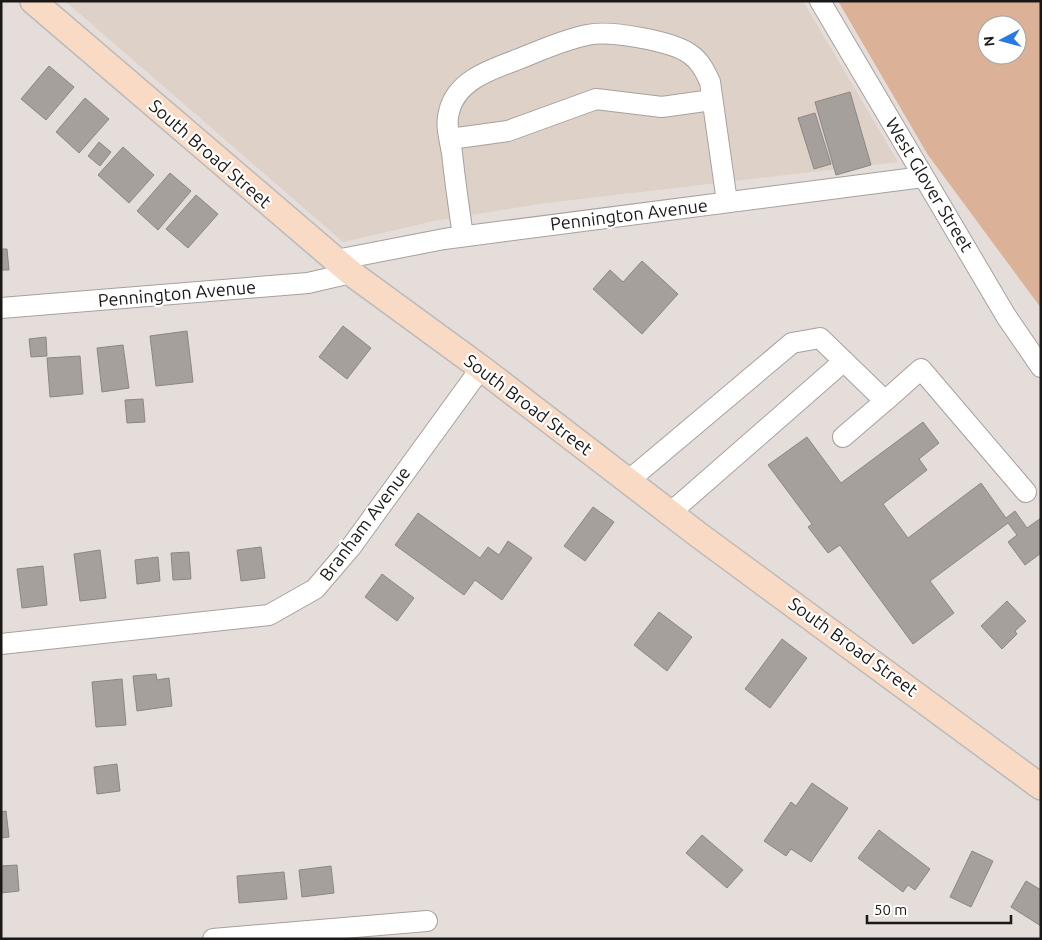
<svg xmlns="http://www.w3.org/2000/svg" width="1042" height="940" font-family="Ubuntu,sans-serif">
<rect width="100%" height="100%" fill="#e4ddd9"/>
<polygon fill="#ded1c8" points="65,1 803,1 898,162 546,203 434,221 343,242"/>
<path fill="#dbb297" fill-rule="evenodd" d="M838 1H1041V308L928 155ZM987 25H1017V55H987Z"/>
<g fill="#a6a09c" stroke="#8d8783">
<polygon points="49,66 74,87 46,120 21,99"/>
<polygon points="850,92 871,165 836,175 815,102"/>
<polygon points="85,98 109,119 79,153 56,132"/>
<polygon points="815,113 831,164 814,169 798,118"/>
<polygon points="99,142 111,152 100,166 88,156"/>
<polygon points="123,147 154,175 129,203 98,175"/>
<polygon points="170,173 191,191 158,230 137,211"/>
<polygon points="196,195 218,214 188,248 166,229"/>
<polygon points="1,249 7,249 9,270 1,270"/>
<polygon points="642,261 678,294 642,334 593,289 610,270 623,282"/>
<polygon points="343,326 371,348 347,379 319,357"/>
<polygon points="187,331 193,382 156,386 150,336"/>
<polygon points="46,337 47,356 31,357 29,339"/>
<polygon points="123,345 129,388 102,392 97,348"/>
<polygon points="80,356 83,394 50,397 47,358"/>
<polygon points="143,399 145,422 127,423 125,400"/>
<polygon points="923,422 939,443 919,459 927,470 883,504 908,538 981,483 1006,518 1015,511 1027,528 1041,518 1041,553 1025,565 1008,542 1017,535 1008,523 930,581 954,613 913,644 840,545 828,553 808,527 812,524 768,465 807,437 841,483"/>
<polygon points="593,507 614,522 585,561 564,546"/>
<polygon points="418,513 480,558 488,547 499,555 508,541 532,558 502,600 475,580 464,595 395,545"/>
<polygon points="261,547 265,578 241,581 237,550"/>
<polygon points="100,550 106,598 80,601 74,554"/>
<polygon points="189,552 191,579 173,580 171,553"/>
<polygon points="158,557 160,581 137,584 135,560"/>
<polygon points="43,566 47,605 22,608 17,569"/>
<polygon points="382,574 414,598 397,621 365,597"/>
<polygon points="1007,601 1026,621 1015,631 1017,634 1002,649 981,626"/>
<polygon points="659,612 692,637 667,671 634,645"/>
<polygon points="782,639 807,658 770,708 745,689"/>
<polygon points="156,674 157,680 169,678 172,706 137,711 133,676"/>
<polygon points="122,679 126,725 96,727 92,682"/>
<polygon points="117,764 120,791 97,794 94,767"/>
<polygon points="812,783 848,808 811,862 791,849 786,856 764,841 791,802 796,806"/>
<polygon points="6,811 9,837 1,838 1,812"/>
<polygon points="879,830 930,869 915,890 908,885 903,892 858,858"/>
<polygon points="702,835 743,870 727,888 686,853"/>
<polygon points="972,851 993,861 971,907 950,897"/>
<polygon points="17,865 19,891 1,893 1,866"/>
<polygon points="331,866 334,893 302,897 299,870"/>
<polygon points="284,872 287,899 239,903 237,876"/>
<polygon points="1026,881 1041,890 1041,926 1011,907"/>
</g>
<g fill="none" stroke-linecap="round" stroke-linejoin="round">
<g stroke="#a7a19d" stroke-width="22">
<g id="minor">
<polyline points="820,1 1006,316 1041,367"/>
<polyline points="450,139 508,131 596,99 662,107 712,100"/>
<path d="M463 236C459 209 455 181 452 153 450 141 445 124 449 112 456 80 492 69 519 59 541 50 563 40 587 35 610 30 672 41 690 54 700 61 705 71 710 82L727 202"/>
<polyline points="336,260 444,239 923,177"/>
<polyline points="1,308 308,283 351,273"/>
<polyline points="843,437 885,401"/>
<polyline points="628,481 792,343 820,338 885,401 921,369 1026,492"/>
<polyline points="670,513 844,361"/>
<polyline points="1,644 269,615 315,589 351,547 481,368"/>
<polyline points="213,939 427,921"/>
</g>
</g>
<g stroke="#bbbab9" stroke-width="28">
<polyline id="major" points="33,1 351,273 481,368 700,536 1041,787"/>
</g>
<use href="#minor" stroke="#fff" stroke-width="20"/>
<use href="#major" stroke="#f9dac5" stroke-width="25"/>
</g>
<g text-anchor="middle" stroke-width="4.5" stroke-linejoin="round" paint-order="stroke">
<g font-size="18" fill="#1b1917" stroke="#fff">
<text transform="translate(210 154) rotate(41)" y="6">South Broad Street</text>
<text transform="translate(929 185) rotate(59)" y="6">West Glover Street</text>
<text transform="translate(629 215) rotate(-7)" y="6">Pennington Avenue</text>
<text transform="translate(177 294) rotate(-5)" y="6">Pennington Avenue</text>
<text transform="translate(528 405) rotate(37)" y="6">South Broad Street</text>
<text transform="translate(365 524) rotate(-53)" y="6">Branham Avenue</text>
<text transform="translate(853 647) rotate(36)" y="6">South Broad Street</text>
</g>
</g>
<rect width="1042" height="940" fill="none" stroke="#1b1917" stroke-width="5"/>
<g transform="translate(1002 40) rotate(264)"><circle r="24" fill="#ffffff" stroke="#a4a3a2"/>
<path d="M0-4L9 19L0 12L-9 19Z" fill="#2879e4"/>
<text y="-8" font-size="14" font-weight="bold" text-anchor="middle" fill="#1b1917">N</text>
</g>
<path d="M867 915v8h144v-8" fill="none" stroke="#1b1917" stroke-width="2.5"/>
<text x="874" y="915" font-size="15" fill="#1b1917" stroke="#ffffff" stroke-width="4" paint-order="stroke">50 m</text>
</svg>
